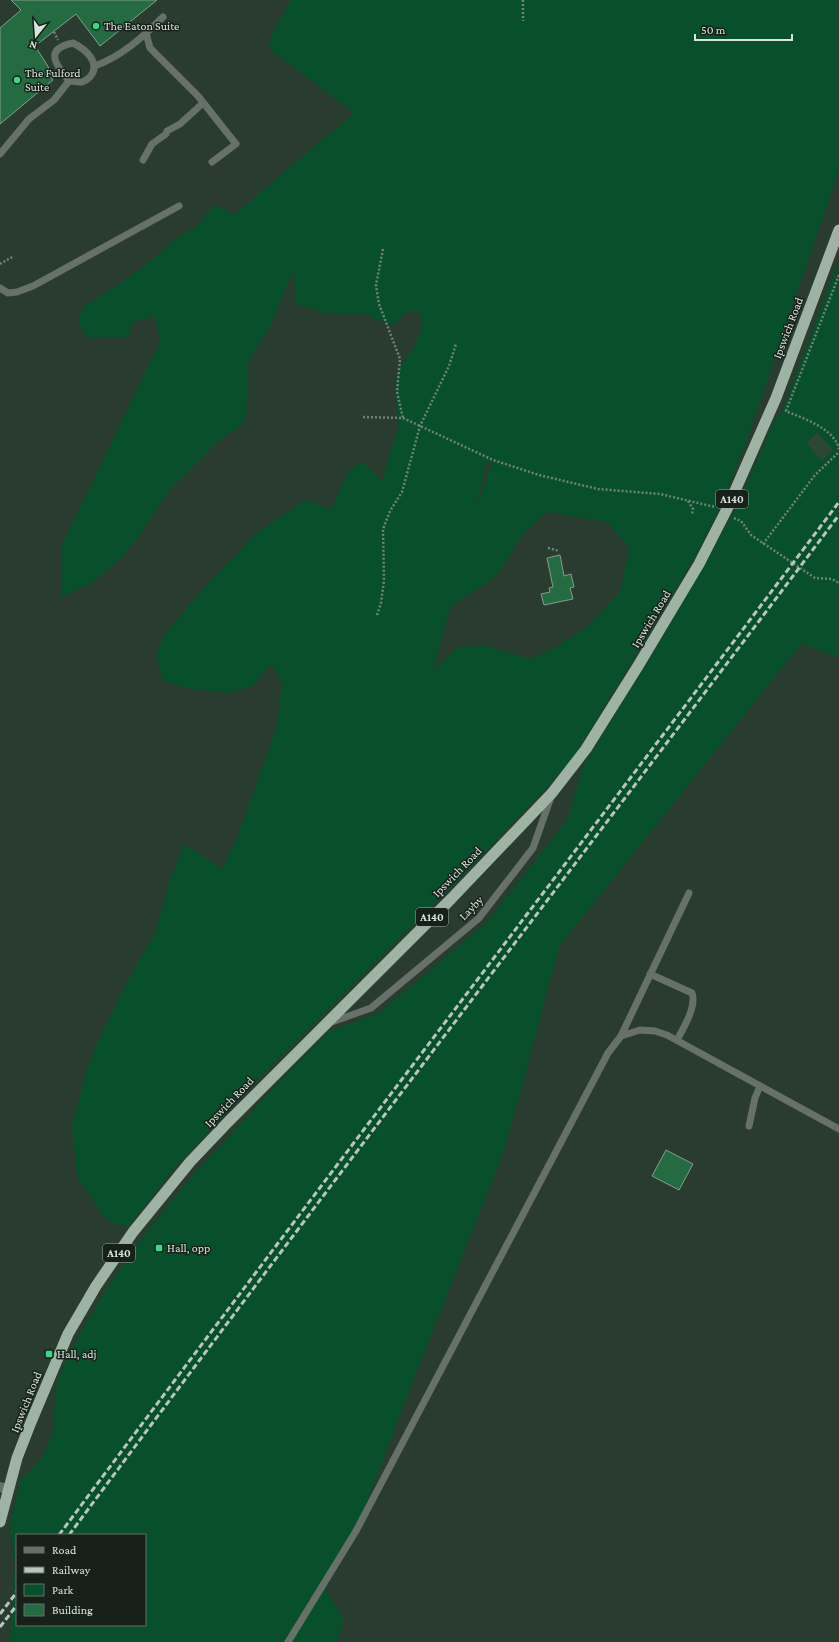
<svg xmlns="http://www.w3.org/2000/svg" width="839" height="1642" font-family="'Crimson Pro',serif">
<rect width="100%" height="100%" fill="#293c2f"/>
<polygon fill="#2d4736" points="817,432 834,450 822,461 806,443"/>
<g fill="#084f2b" fill-rule="evenodd">
<path d="M291 0H839V170L744 448 722 503 694 558 633 660 572 759 537 798 446 893 262 1075 171 1172 128 1227 107 1221 77 1177 72 1126 85 1075 99 1039 130 976 156 931 170 880 184 844 222 869 239 833 277 726 282 682 271 664 253 686 227 693 186 688 163 681 156 655 163 637 195 598 254 535 305 500 331 509 349 469 364 462 382 481 399 423 395 395 397 372 414 347 422 327 420 312 406 311 394 326 361 313H324L296 304 293 269 271 325 248 363 246 422 219 440 170 489 139 536 121 558 91 583 62 597 61 547 160 342 155 316 133 322 129 337 87 338 78 322 83 307 110 290 152 260 182 234 195 228 214 205 235 214 354 113 269 49 273 32ZM492 460H493L476 508 486 464ZM546 512 607 522 629 548 620 592 588 626 556 647 530 659 487 646 457 647 433 671 450 607 497 576 522 535Z"/>
<path d="M839 259V563L838 565H839V658L802 643 559 947 515 1112 501 1159 414 1378 356 1531 323 1585 344 1620 337 1642H10L15 1565 10 1526 20 1481 41 1459 53 1433 55 1396 58 1378 78 1337 106 1290 143 1236 187 1182 277 1084 329 1031 378 1013 486 923 567 820 584 764 646 665 706 563 735 508 777 416 781 414ZM817 432 833 450 822 461 806 443ZM17 1535H145V1625H17Z"/>
</g>
<g fill="#256b42" stroke="#879d8d">
<polygon points="11,0 157,0 100,46 76,14 35,46 49,68 46,70 53,80 0,124 0,28 21,10"/>
<polygon points="560,555 564,576 571,574 574,587 570,588 573,599 544,605 541,594 550,592 549,588 553,587 547,558"/>
<polygon points="666,1150 693,1164 679,1190 652,1176"/>
</g>
<g fill="none" stroke-linecap="round" stroke-linejoin="round">
<g stroke="#728277" stroke-width="2.5" stroke-dasharray="2 2" stroke-linecap="butt">
<polyline points="523,0 523,21"/>
<polyline points="54,32 58,40"/>
<polyline points="383,249 376,285 377,292 379,304 400,359 397,392 403,418"/>
<polyline points="0,264 14,256"/>
<path d="M839 275 786 411C804 419 834 428 839 449"/>
<polyline points="363,417 403,418 493,460 539,475 598,489 660,494 715,507"/>
<polyline points="688,501 693,509 692,515"/>
<polyline points="734,518 741,521 751,535 815,578 832,579 839,583"/>
<polyline points="763,544 815,475 839,452"/>
<polyline points="548,548 559,551"/>
<polyline points="377,615 381,603 384,580 383,529 390,511 402,492 420,426 449,366 456,344"/>
</g>
<g stroke="#677069" stroke-width="7">
<polyline points="146,33 150,48 198,96 236,144 212,162"/>
<path d="M73 43C85 49 102 63 90 77 88 79 85 81 82 82 78 82 73 81 69 81 56 65 43 49 73 43Z"/>
<path d="M95 66C122 56 143 37 163 17"/>
<polyline points="0,154 29,119 54,100 69,81"/>
<polyline points="143,160 152,144 166,134 167,131 180,124 203,103"/>
<polyline points="0,288 8,293 17,292 33,286 179,206"/>
<path d="M650 974 692 993C697 1006 683 1029 677 1040"/>
<polyline points="329,1023 371,1008 479,918 533,848 551,797"/>
<polyline points="621,1036 689,893"/>
<polyline points="749,1126 755,1098 760,1086"/>
<polyline points="288,1642 356,1531 608,1053 621,1036 640,1030 655,1031 667,1035 839,1129"/>
</g>
<polyline stroke="#677069" stroke-width="10" points="0,1487 8,1489"/>
<polyline stroke="#9fb3a4" stroke-width="11" points="0,1522 17,1458 31,1422 68,1334 96,1286 133,1232 190,1162 228,1122 451,899 552,793 586,749 638,666 699,564 727,509 776,398 839,230"/>
<g stroke="#b9c5bc" stroke-width="3" stroke-dasharray="6 3" stroke-linecap="butt">
<path d="M59 1535C317 1189 579 847 839 502"/>
<path d="M69 1535C323 1193 583 855 839 515"/>
<polyline points="0,1614 17,1592"/>
<polyline points="0,1627 17,1605"/>
</g>
</g>
<g fill="#36d881" stroke="#18201a" stroke-width="1.5">
<circle cx="96" cy="26" r="4"/>
<circle cx="17" cy="80" r="4"/>
<rect x="155" y="1244" width="8" height="8" rx="2"/>
<rect x="45" y="1350" width="8" height="8" rx="2"/>
</g>
<g text-anchor="middle" stroke-width="3" stroke-linejoin="round" paint-order="stroke">
<g fill="#18201a" stroke="#9fa9a2" stroke-width="1">
<rect x="716" y="490" width="32" height="18" rx="3"/>
<rect x="416" y="908" width="32" height="18" rx="3"/>
<rect x="103" y="1244" width="32" height="18" rx="3"/>
</g>
<g font-size="11" font-weight="bold" fill="#d9e4dc">
<text x="732" y="503">A140</text>
<text x="432" y="921">A140</text>
<text x="119" y="1257">A140</text>
</g>
<g font-size="12" fill="#d9e4dc" stroke="#18201a" text-anchor="start">
<text x="104" y="30">The Eaton Suite</text>
<text x="25" y="77">The Fulford<tspan x="25" dy="14">Suite</tspan></text>
<text x="167" y="1252">Hall, opp</text>
<text x="57" y="1358">Hall, adj</text>
</g>
<g font-size="12" fill="#d9e4dc" stroke="#18201a">
<text transform="translate(788 328) rotate(-69)" y="4">Ipswich Road</text>
<text transform="translate(651 619) rotate(-59)" y="4">Ipswich Road</text>
<text transform="translate(457 872) rotate(-46)" y="4">Ipswich Road</text>
<text transform="translate(471 908) rotate(-46)" y="4">Layby</text>
<text transform="translate(229 1102) rotate(-46)" y="4">Ipswich Road</text>
<text transform="translate(26 1402) rotate(-68)" y="4">Ipswich Road</text>
</g>
</g>
<rect x="16" y="1534" width="130" height="92" fill="#18201a" stroke="#656e68"/>
<rect x="24" y="1547" width="20" height="6" fill="#677069" stroke="#656e68"/>
<text x="52" y="1554" font-size="12" fill="#d9e4dc">Road</text>
<rect x="24" y="1567" width="20" height="6" fill="#b9c5bc" stroke="#656e68"/>
<text x="52" y="1574" font-size="12" fill="#d9e4dc">Railway</text>
<rect x="24" y="1584" width="20" height="12" fill="#084f2b" stroke="#656e68"/>
<text x="52" y="1594" font-size="12" fill="#d9e4dc">Park</text>
<rect x="24" y="1604" width="20" height="12" fill="#256b42" stroke="#656e68"/>
<text x="52" y="1614" font-size="12" fill="#d9e4dc">Building</text>
<g transform="translate(36 36) rotate(197)" stroke="#18201a" stroke-width="3" paint-order="stroke">
<path d="M0-3L7 15L0 10L-7 15Z" fill="#d9e4dc"/>
<text y="-6" font-size="11" font-weight="bold" text-anchor="middle" fill="#d9e4dc">N</text>
</g>
<path d="M695 34v6h97v-6" fill="none" stroke="#d9e4dc" stroke-width="2"/>
<text x="701" y="34" font-size="12" fill="#d9e4dc" stroke="#18201a" stroke-width="3" paint-order="stroke">50 m</text>
</svg>
